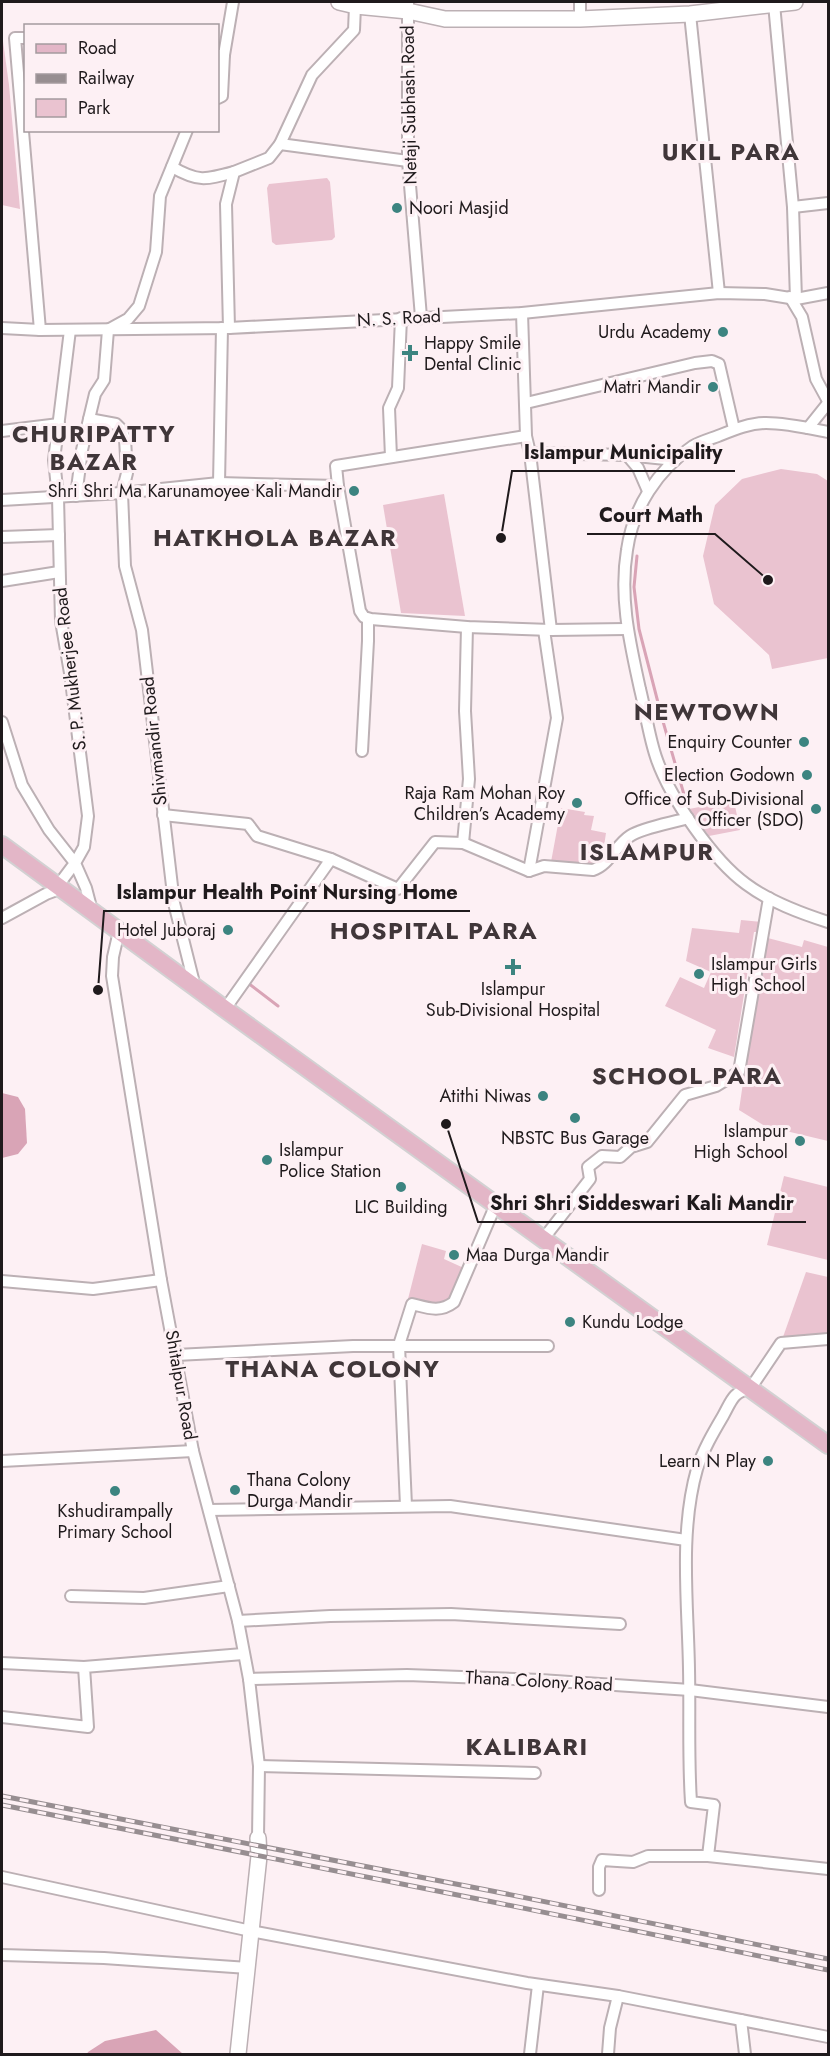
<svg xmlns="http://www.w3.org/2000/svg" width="830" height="2056" font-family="Jost,sans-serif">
<rect width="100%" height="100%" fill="#fdf0f4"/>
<g fill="#eac3d0">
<polygon points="2,34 9,85 20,209 2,205"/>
<polygon points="327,178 330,182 335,237 332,240 276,245 272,242 267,188 269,184"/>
<polygon points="781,469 817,474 828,481 828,658 772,669 769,655 714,604 703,556 715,505 742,479"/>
<polygon points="444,494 465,616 401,613 383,505"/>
<polygon points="730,801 731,807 735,806 740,830 709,836 689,809"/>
<polygon points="561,808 585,812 584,815 594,816 591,830 606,833 602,859 597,865 551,862"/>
<polygon points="741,920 762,922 760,932 754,932 734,1057 708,1048 716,1030 665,1006 680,977 704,988 711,972 686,961 692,928 739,933"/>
<polygon points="764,937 802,947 804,940 828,947 828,1141 765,1126 739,1110 744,1076 740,1075"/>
<polygon points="784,1176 828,1187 828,1260 767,1245"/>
<polygon points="422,1244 446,1251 444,1259 466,1269 452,1300 436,1306 408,1299"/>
<polygon points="806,1272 828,1277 828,1334 783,1337"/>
</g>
<g fill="#d9a4b6">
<polygon points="2,1093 18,1097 25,1109 27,1143 18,1154 2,1158"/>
<polygon points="156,2030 183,2054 87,2054 88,2052 105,2041"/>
</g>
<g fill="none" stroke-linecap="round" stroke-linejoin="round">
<g stroke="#d9a4b6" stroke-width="3">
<polyline points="637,556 634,587 639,629 662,718 687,805"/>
<polyline points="248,983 278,1006"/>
</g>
<g stroke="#bcb0b4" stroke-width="14">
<g id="street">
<polyline points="408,2 408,161 421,317"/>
<polyline points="774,4 793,207 796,299"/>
<polyline points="690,14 719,293"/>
<polyline points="580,19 580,2"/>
<polyline points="26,38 15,38 40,330"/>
<polyline points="218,55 224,55 233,2"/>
<polyline points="218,98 222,96 224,55"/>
<polyline points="280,144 408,161"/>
<path d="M172 167C198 182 205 180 234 172"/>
<polyline points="793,207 828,203"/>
<polyline points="790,297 802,317 816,379 828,401"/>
<polyline points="522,313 526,436 530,453 551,630 626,629"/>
<polyline points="2,328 40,330 229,328 522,313 719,293 765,294 796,299 828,293"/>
<polyline points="229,328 226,204 234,172 269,158 280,144 312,75 354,30 355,6"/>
<polyline points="70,330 54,460 58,497 61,621 70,673 88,816 84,847 75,863 86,888 92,911"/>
<polyline points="526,403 695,363 712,361 719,364 734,429"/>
<polyline points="89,419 116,424 122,430 125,439 127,473 122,493 125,566 142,630 174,903 195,987"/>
<polyline points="808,428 828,403"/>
<polyline points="2,431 59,424"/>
<path d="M828 432C808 428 786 423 766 423 749 423 733 430 718 436 710 439 700 442 693 446 657 470 633 508 627 550 619 598 630 643 640 689 646 713 649 738 657 760 671 799 713 860 746 884 770 902 800 913 828 922"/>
<polyline points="526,436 336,466 338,486 360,611 364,617 371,619 467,627 551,630"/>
<polyline points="530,453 627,455 638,468 648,491"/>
<polyline points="627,455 675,460"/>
<polyline points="391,457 389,408 398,388 401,318"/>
<polyline points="219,483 222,328"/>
<polyline points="76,496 82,450 89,419 95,394 104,380 108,330 128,319 139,306 156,252 160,196 187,130"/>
<polyline points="2,500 122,493 219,483 338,486"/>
<polyline points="2,537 59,535"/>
<polyline points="2,581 59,572"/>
<polyline points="2,722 22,785 49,830 75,863 54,891 46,894 2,918"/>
<polyline points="362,751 368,641 368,619"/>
<polyline points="163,815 248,824 257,836 331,859"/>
<polyline points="463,843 469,779 465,711 467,627"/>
<polyline points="529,871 557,718 544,630"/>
<polyline points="119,931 113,957 112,976 161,1280 193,1451 238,1621 249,1679 259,1766 258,1838"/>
<path d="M225 1009 331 859 398 889 435 842 463 843 529 871 544 866 593 870C609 865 616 845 630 836 644 827 672 823 688 818"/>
<polyline points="544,1238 590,1179 588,1167 602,1156 620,1157 631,1147 647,1142 685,1095 716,1086 739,1072 769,898"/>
<polyline points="2,1281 93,1289 161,1280"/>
<path d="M828 1339 781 1343 750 1389C733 1391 731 1402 723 1416 713 1433 703 1450 697 1469 679 1532 688 1605 689 1669 690 1714 688 1757 691 1802L714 1805 708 1856 828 1869"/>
<polyline points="176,1355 353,1346 548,1346"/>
<polyline points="2,1461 193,1451"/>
<path d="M406 1506 399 1345 412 1304C428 1308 440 1313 454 1302L496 1204"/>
<polyline points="209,1510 450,1506 686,1540"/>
<polyline points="71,1596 144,1598 229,1586"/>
<polyline points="238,1621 330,1616 451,1614 620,1624"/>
<polyline points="2,1663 84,1667"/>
<polyline points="249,1679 407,1675 540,1680 690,1690 828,1707"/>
<polyline points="2,1717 88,1727 84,1667 243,1654"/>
<polyline points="259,1766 535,1773"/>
<polyline points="2,1877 251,1931 527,1983 618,1996 828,2037"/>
<polyline points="599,1890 599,1867 602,1860 633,1862 648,1856 708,1856"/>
<polyline points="2,1955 104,1958 248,1968"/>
<polyline points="741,2020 745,2054"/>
<polyline points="530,2054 538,1985"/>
<polyline points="608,2054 610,2028 618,1996"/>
</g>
</g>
<g stroke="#bcb0b4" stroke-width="18">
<g id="secondary">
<polyline points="339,2 356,6 408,11 445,19 580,19 690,14 795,2"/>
<polyline points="238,2054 259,1856 258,1838"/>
</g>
</g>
<g stroke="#d2d1d2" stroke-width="20">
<polyline id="primary" points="2,845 225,1009 828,1445"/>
</g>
<use href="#street" stroke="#fff" stroke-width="10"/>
<use href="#secondary" stroke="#fff" stroke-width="15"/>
<use href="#primary" stroke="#e3b6c7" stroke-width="16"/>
<g stroke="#978e91" stroke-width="5">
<g id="rail">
<polyline points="2,1796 492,1891 828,1959"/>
<polyline points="2,1805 488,1901 828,1970"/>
</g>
</g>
<use href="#rail" stroke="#fdf0f4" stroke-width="3" stroke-dasharray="9" stroke-linecap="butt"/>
</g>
<g fill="#3c8480" stroke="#fdf0f4" stroke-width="2">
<circle cx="397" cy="208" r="6"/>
<circle cx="723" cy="332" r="6"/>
<path d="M407 344h6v6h6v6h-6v6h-6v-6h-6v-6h6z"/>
<circle cx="713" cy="387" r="6"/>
<circle cx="354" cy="491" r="6"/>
<circle cx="804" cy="742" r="6"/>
<circle cx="807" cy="775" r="6"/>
<circle cx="577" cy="803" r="6"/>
<circle cx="816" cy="809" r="6"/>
<circle cx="228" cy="930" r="6"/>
<path d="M510 958h6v6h6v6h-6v6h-6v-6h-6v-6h6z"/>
<circle cx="699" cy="974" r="6"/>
<circle cx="543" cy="1096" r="6"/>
<circle cx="575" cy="1118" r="6"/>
<circle cx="800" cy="1141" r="6"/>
<circle cx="267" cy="1160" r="6"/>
<circle cx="401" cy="1187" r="6"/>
<circle cx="454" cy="1255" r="6"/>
<circle cx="570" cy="1322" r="6"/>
<circle cx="768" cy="1461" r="6"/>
<circle cx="235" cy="1490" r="6"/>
<circle cx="115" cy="1491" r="6"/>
</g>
<g text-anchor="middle" stroke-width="6" stroke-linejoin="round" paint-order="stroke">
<g font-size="18" fill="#1f1a1c" stroke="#fdf0f4">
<text transform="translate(409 105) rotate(-91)" y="6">Netaji Subhash Road</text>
<text transform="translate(399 318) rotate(-3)" y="6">N. S. Road</text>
<text transform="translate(70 669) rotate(-97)" y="6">S. P. Mukherjee Road</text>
<text transform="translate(154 741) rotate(-96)" y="6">Shivmandir Road</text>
<text transform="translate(181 1385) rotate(80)" y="6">Shitalpur Road</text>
<text transform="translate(539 1681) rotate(3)" y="6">Thana Colony Road</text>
</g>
<g font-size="18" fill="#1f1a1c" stroke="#fdf0f4" text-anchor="end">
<text x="409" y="214" text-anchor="start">Noori Masjid</text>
<text x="711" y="338">Urdu Academy</text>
<text x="424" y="349" text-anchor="start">Happy Smile<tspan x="424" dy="21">Dental Clinic</tspan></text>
<text x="701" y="393">Matri Mandir</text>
<text x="342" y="497">Shri Shri Ma Karunamoyee Kali Mandir</text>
<text x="792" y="748">Enquiry Counter</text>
<text x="795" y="781">Election Godown</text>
<text x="565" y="799">Raja Ram Mohan Roy<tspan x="565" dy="21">Children’s Academy</tspan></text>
<text x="804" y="805">Office of Sub-Divisional<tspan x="804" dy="21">Officer (SDO)</tspan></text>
<text x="216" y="936">Hotel Juboraj</text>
<text x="711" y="970" text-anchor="start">Islampur Girls<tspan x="711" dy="21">High School</tspan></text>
<text x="513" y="995" text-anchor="middle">Islampur<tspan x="513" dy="21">Sub-Divisional Hospital</tspan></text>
<text x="531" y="1102">Atithi Niwas</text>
<text x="788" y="1137">Islampur<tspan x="788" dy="21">High School</tspan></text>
<text x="575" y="1144" text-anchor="middle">NBSTC Bus Garage</text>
<text x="279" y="1156" text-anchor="start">Islampur<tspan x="279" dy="21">Police Station</tspan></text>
<text x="401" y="1213" text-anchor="middle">LIC Building</text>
<text x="466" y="1261" text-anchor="start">Maa Durga Mandir</text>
<text x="582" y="1328" text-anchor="start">Kundu Lodge</text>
<text x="756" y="1467">Learn N Play</text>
<text x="247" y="1486" text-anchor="start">Thana Colony<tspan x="247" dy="21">Durga Mandir</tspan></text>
<text x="115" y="1517" text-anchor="middle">Kshudirampally<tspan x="115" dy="21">Primary School</tspan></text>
</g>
<g font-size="24" font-weight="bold" letter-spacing="1.5" fill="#403639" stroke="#fdf0f4">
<text x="731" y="160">UKIL PARA</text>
<text x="94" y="442">CHURIPATTY<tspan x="94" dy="28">BAZAR</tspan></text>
<text x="275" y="546">HATKHOLA BAZAR</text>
<text x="707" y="720">NEWTOWN</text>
<text x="647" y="860">ISLAMPUR</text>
<text x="434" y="939">HOSPITAL PARA</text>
<text x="687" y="1084">SCHOOL PARA</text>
<text x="333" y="1377">THANA COLONY</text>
<text x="527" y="1755">KALIBARI</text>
</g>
</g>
<path fill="none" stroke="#1f1a1c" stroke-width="2" d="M501 538L512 471H735M768 580L715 534H587M98 990L104 911H470M446 1124L478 1222H806"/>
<g fill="#1f1a1c" stroke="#fdf0f4" stroke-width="2">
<circle cx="501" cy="538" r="6"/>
<circle cx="768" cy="580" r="6"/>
<circle cx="98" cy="990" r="6"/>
<circle cx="446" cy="1124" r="6"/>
</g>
<g font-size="20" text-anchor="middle" font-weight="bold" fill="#1f1a1c" stroke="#fdf0f4" stroke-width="6" stroke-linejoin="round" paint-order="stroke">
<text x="623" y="459">Islampur Municipality</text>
<text x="651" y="522">Court Math</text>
<text x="287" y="899">Islampur Health Point Nursing Home</text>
<text x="642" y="1210">Shri Shri Siddeswari Kali Mandir</text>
</g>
<rect width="830" height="2056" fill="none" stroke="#1f1a1c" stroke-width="6"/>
<rect x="24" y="24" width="195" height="108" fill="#fdf0f4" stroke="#a49a9e" stroke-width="1.5"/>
<rect x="36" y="44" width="30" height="9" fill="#e3b6c7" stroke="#a49a9e" stroke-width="1.5"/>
<text x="78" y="54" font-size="18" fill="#1f1a1c">Road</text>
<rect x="36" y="74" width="30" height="9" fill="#978e91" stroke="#a49a9e" stroke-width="1.5"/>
<text x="78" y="84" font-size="18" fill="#1f1a1c">Railway</text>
<rect x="36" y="99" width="30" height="18" fill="#eac3d0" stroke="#a49a9e" stroke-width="1.5"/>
<text x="78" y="114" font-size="18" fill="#1f1a1c">Park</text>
</svg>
